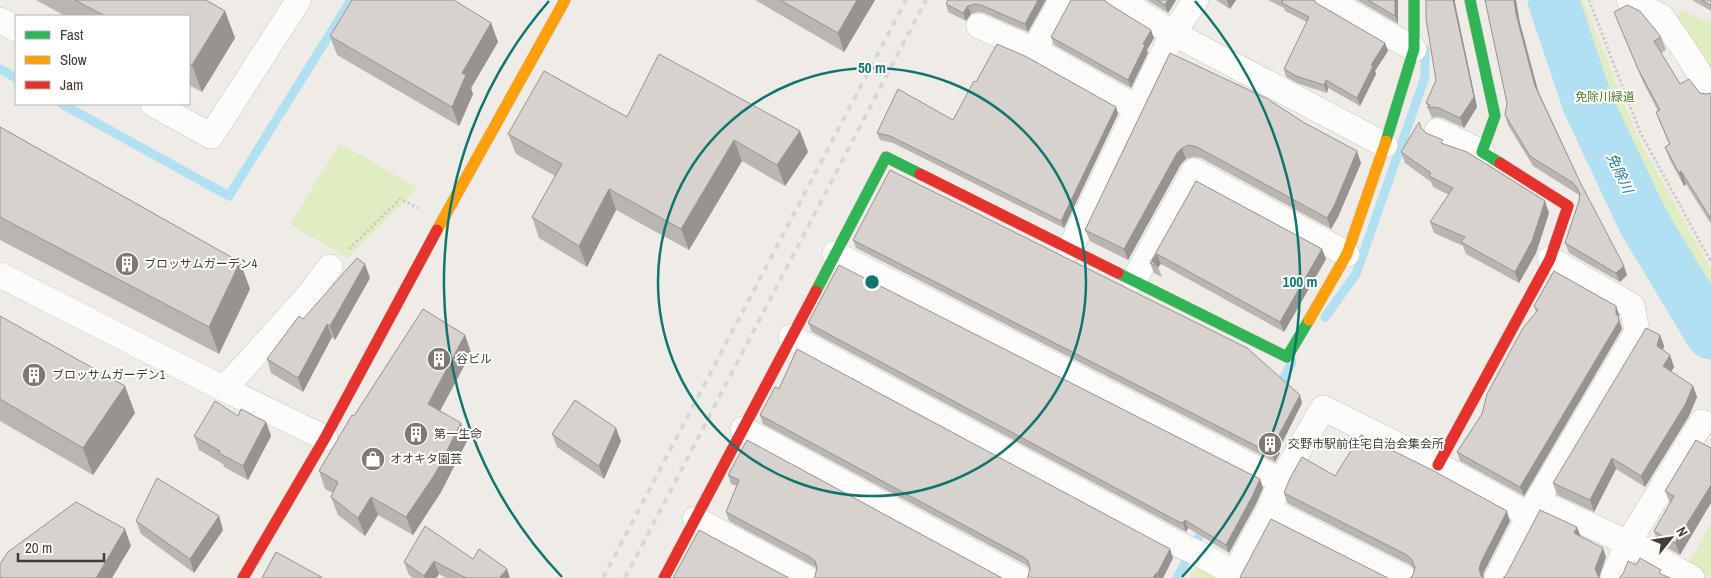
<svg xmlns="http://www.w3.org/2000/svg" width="1711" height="578" font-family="'Archivo Narrow','Noto Sans JP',sans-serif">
<rect width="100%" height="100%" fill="#efebe6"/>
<g fill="#e0ecc2">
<polygon points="1560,0 1583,0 1637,136 1711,270 1711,319 1653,220 1592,105"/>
<polygon points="1681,10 1711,24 1711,72 1676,20"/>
<polygon points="340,144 418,188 348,258 290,224"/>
<polygon points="1711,524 1711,578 1694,578 1682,574"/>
<polygon points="1200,559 1218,572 1215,578 1189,578"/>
</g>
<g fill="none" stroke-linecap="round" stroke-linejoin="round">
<g stroke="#b1e0f3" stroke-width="9">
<polyline points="0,69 16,78"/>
<polyline points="62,104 229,196 351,0"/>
<polyline points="1325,317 1356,274 1425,77 1425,49"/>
<polyline points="1277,390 1292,362"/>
<polyline points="1177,578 1205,525"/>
</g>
<polyline stroke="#b1e0f3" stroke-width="51" points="1553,0 1588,104 1643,221 1711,334"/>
<g stroke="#cbc7c2" stroke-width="26">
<g id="street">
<polyline points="1062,0 1034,50 1137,108"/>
<polyline points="1119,0 1173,33 1385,145"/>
<polyline points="1328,0 1414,49"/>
<polyline points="1629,0 1662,17 1690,58 1711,93"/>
<polyline points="0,20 16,29"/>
<polyline points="979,26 1034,50"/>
<polyline points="153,104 211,136 298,1"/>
<polyline points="1437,131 1482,152"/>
<polyline points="1070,249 1173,33 1196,0"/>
<polyline points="835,254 1281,481"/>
<polyline points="0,275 224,389 308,296 330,267"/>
<polyline points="1134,280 1194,171 1347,254"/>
<polyline points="791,337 1176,543 1201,555 1235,574"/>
<polyline points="224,389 325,438"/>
<polyline points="743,429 1019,578"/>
<polyline points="1537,501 1628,543 1613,578"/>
<polyline points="1269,510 1404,578"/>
<polyline points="695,519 806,578"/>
<polyline points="1232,578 1269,510 1281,481 1323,408 1438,465 1529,515"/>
<polyline points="1497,578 1537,501 1637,332 1632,306 1550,259"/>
<polyline points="1692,578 1628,543 1702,422"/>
</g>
</g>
<g stroke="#d0c9bd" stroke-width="12">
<g id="fast">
<polyline points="1470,0 1495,116 1482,152 1500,163"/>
<polyline points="1386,141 1414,49 1414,0"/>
<polyline points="1118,273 1287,357 1309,320"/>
<polyline points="816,291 886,157 920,174"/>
</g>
</g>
<g stroke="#d0c9bd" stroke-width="12">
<g id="slow">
<polyline points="437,230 565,0"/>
<polyline points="1309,320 1347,254 1386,141"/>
</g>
</g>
<g stroke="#d0c9bd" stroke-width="12">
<g id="jam">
<polyline points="920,174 1118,273"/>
<polyline points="1438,465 1550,259 1568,206 1500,163"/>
<polyline points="243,578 325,438 437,230"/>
<polyline points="664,578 816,291"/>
</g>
</g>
<g stroke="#cecac5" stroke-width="3" stroke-dasharray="2.5 2.5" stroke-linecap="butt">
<polyline points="1589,0 1640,132 1711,262"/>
<polyline points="349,249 400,199 418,208"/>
</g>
<use href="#street" stroke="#fdfcfb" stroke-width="25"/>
<use href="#fast" stroke="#30b455" stroke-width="11"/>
<use href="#slow" stroke="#ff9f0a" stroke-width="11"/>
<use href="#jam" stroke="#e5322d" stroke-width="11"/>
<g stroke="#d8d7d7" stroke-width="4" stroke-dasharray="6 6" stroke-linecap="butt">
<polyline points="603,578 906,0"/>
<polyline points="625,578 926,0"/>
</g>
</g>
<g fill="#b9b5b0">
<polygon points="36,0 206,0 225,11 235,38 202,92 189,85 189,16 65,16"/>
<polygon points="755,0 875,0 844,52"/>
<polygon points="948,0 1046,0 1028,32 984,13 978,12 971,14 966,21 948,12 946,4"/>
<polygon points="1147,0 1176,0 1168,13"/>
<polygon points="1216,0 1236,0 1230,9"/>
<polygon points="1268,0 1314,0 1318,4 1385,43 1388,51 1375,71 1376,74 1360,106 1328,88 1327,93 1299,84 1286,77 1284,69 1307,22 1285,11 1284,8"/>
<polygon points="1357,0 1398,0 1398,24"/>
<polygon points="1692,0 1711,0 1711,11"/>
<polygon points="1455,3 1477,107 1464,128 1443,118 1436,117 1432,118 1426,103 1436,80"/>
<polygon points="1109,4 1154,38 1147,50 1148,53 1131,88 1054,45 1051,37"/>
<polygon points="1614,12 1661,37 1666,50 1661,53 1680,84 1700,93 1707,94 1711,93 1711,224 1686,184 1684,186 1670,160 1665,147 1669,144 1661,125 1656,112 1658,111 1643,82"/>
<polygon points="491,23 498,42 471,88 473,94 459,126 337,55 330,36"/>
<polygon points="1520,23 1538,90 1580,182 1627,275 1620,282 1569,253 1565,243 1579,201 1580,196 1576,193 1533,166 1508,125 1505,115"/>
<polygon points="1170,53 1361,163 1338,217 1331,229 1201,158 1193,157 1186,159 1181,164 1128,260 1090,241 1085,230"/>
<polygon points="976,82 1116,107 1118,114 1064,228 893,143 880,140 877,133 953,120"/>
<polygon points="627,117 800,131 808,152 785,186 742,161 689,250 616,210 587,267 539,238 532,217 555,176 516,154 508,134"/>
<polygon points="0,127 240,262 250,289 219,354 0,240"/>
<polygon points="1421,128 1426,133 1549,213 1536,253 1519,283 1466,254 1463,246 1434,233 1430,222 1449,195 1433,187 1431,182 1405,163 1401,152"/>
<polygon points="1196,181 1322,249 1326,259 1284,332 1161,264 1158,267 1162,277 1154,273 1150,263"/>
<polygon points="853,240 1302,403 1279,449 1280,453 1275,462 856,248"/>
<polygon points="370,278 335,340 332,337 303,392 271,373 267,359 303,319"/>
<polygon points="1534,306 1616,306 1619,315 1619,319 1622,329 1524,496 1460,461 1457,452 1482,414 1536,312"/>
<polygon points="0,316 135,413 93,475 0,421"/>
<polygon points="808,323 1260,479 1263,488 1256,504 1229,553 1188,528 1186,532 1182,530 812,332"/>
<polygon points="465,335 471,353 440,411 467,441 441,492 413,535 378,515 365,536 338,515 331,497 333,493 325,489 319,471 354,416"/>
<polygon points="1660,335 1664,346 1663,350 1670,355 1674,367 1671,372 1693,386 1697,397 1689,416 1645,487 1616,469 1594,512 1557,495 1553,483"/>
<polygon points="779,389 1170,549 1173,558 1163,578 1027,578 1028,577 1030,569 1026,565 763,424 760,415"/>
<polygon points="238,416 266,422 271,436 248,480 224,467 223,464 199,450 194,436"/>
<polygon points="552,434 621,441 604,479 557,447"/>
<polygon points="1696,440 1680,555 1658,543 1654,531 1670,503 1665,491"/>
<polygon points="728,475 1002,578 815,576 817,569 813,566 729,521 726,512 737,486 731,484"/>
<polygon points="1335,476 1510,521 1484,572 1413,575 1414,569 1410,565 1287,503 1284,493"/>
<polygon points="136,521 223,530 194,573 141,534"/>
<polygon points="473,559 510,578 446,578 439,574 436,578 413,578 409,575 404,562"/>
</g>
<g fill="#969390">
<polygon points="857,0 875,0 844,52 838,33"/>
<polygon points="1038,0 1046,0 1028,32 1025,24"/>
<polygon points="1168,0 1176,0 1168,13 1165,5"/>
<polygon points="1228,0 1236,0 1230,9 1227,1"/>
<polygon points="1395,0 1398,0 1398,24 1395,16"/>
<polygon points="1453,0 1455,0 1455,3 1477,107 1464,128 1460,118"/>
<polygon points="1514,0 1516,0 1520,23 1539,95 1535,86 1516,14"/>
<polygon points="968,6 971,14 966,21 963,13"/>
<polygon points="225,11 235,38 202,92 192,65"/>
<polygon points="491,23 498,42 471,88 473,94 459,126 452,107 462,73"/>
<polygon points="1151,30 1154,38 1147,50 1148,53 1131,88 1128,80 1143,44"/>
<polygon points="1385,43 1388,51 1375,71 1376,74 1360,106 1357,98 1371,65"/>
<polygon points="1326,80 1328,88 1327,93 1324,85"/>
<polygon points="1116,107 1118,114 1064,228 1061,221"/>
<polygon points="800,131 808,152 785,186 777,165"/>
<polygon points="734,140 742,161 689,250 681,229"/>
<polygon points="1182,148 1186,159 1181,164 1128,260 1124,249 1177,153"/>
<polygon points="1357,151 1361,163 1338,217 1331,229 1327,218"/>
<polygon points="1681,171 1686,184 1684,186 1679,173"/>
<polygon points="609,189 616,210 587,267 579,246"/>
<polygon points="1545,201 1549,213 1536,253 1519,283 1515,272"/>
<polygon points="1322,249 1326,259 1284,332 1280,322"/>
<polygon points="1157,254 1161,264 1158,267 1152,261"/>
<polygon points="240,262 250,289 219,354 209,327"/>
<polygon points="365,264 370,278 335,340 330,326"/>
<polygon points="1624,266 1627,275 1620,282 1616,273"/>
<polygon points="1616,306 1619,315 1619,319 1622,329 1524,496 1520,487 1616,314"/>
<polygon points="327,324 332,337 303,392 298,378"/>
<polygon points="465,335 471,353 434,422 428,404"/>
<polygon points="1660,335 1664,346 1661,357 1657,346"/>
<polygon points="1670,355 1674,367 1667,378 1663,366"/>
<polygon points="125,386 135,413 93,475 83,448"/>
<polygon points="1693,386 1697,397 1689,416 1645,487 1641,476"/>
<polygon points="1300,395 1302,403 1279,449 1280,453 1275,462 1272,454 1274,444"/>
<polygon points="266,422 271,436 248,480 243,466"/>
<polygon points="461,423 467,441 441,492 413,535 406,517"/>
<polygon points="616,428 621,441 604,479 599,466"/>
<polygon points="1612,458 1616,469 1594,512 1590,500"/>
<polygon points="1260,479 1263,488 1256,504 1229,553 1226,545"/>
<polygon points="1711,485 1711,503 1680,555 1675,543"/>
<polygon points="371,497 378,515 365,536 358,518"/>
<polygon points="1507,511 1510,521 1484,572 1483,578 1482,578 1479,569 1481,562"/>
<polygon points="219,516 223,530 194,573 190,559"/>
<polygon points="1185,520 1188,528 1186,532 1183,523"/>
<polygon points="1577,527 1581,537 1574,533"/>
<polygon points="125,529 131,546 112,578 96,578"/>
<polygon points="1603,548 1606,557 1599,578 1598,578 1595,569"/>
<polygon points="1170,549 1173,558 1163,578 1159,578 1157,574"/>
<polygon points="434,561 439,574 436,578 425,578 424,576"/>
<polygon points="507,569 510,578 500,578 500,577"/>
<polygon points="1156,573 1158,578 1153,578"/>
</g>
<g fill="#d7d2cd" stroke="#969390">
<polygon points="75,0 206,0 225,11 192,65 189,63 189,16 105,16"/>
<polygon points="352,0 454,0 491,23 462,73 466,75 452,107 330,36"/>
<polygon points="780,0 857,0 838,33"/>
<polygon points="948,0 1038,0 1025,24 981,5 975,4 968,6 963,13 946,4"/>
<polygon points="1071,0 1104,0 1109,4 1151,30 1143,44 1145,45 1128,80 1051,37"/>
<polygon points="1157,0 1168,0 1165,5"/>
<polygon points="1281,0 1313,0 1318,4 1385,43 1371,65 1373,66 1357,98 1326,80 1324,85 1296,76 1284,69 1309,17 1282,3 1283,1"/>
<polygon points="1368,0 1395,0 1395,16"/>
<polygon points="1426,0 1453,0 1474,97 1460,118 1439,108 1433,107 1428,108 1430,105 1426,103 1436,80 1426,19"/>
<polygon points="1485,0 1514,0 1516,14 1535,86 1580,182 1624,266 1616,273 1565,243 1579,201 1580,194 1577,188 1573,183 1530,156 1505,115 1507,103"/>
<polygon points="1702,0 1711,0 1711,6"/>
<polygon points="1627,5 1640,11 1661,37 1654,41 1680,84 1689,79 1700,93 1707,94 1711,93 1711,219 1681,171 1679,173 1665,147 1670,144 1656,112 1660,110 1638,69 1614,12"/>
<polygon points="997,44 1025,56 1116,107 1061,221 890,136 877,133 898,89 953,120 974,81 976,82"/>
<polygon points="1170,53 1266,98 1303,122 1357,151 1334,206 1327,218 1197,147 1189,145 1182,148 1177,153 1124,249 1085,230"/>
<polygon points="659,54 800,131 777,165 734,140 681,229 609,189 579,246 532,217 562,164 508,134 544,71 627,117"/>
<polygon points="1419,122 1421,128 1426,133 1443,140 1441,143 1467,152 1545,201 1532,241 1515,272 1461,242 1465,237 1430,222 1453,188 1429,176 1431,173 1401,152"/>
<polygon points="0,127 240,262 209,327 0,217"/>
<polygon points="890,170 1247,348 1300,395 1274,444 1277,445 1272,454 853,240"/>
<polygon points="1196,181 1322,249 1280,322 1157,254 1152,261 1159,267 1150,263"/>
<polygon points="357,258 365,264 330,326 327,324 298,378 267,359 299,316 303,319"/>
<polygon points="839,265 1260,479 1253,495 1226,545 1185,520 1183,523 1179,522 808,323"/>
<polygon points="1554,271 1616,306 1616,314 1618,315 1619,321 1520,487 1457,452 1482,414 1487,394 1518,337 1523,328 1538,310 1534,306"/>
<polygon points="423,309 465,335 428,404 461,423 435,474 406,517 371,497 358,518 331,497 338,482 319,471 352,415 354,416"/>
<polygon points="0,316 125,386 83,448 0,399"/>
<polygon points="1646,328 1660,335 1657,346 1670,355 1663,366 1693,386 1685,405 1641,476 1612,458 1590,500 1553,483"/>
<polygon points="797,349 1170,549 1157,574 1156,573 1153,578 1027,578 1028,577 1030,568 1028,561 1023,557 760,415 775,387 779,389"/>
<polygon points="575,400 616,428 599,466 552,434"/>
<polygon points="215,401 238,416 241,409 266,422 243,466 219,453 220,451 194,436"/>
<polygon points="1361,435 1432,470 1507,511 1481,562 1479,569 1481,576 1484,578 1410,578 1413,575 1415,567 1412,560 1407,555 1284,493 1290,478 1302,457 1335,476"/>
<polygon points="747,440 1002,578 814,578 815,576 817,568 815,561 810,557 726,512 739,480 728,475"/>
<polygon points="1696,440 1711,448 1711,485 1675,543 1654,531 1674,496 1665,491"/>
<polygon points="157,478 219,516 190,559 136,521"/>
<polygon points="76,502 125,529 96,578 0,578 0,564 8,552"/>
<polygon points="1540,510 1577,527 1574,533 1603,548 1595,569 1598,576 1600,578 1503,578 1506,575"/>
<polygon points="1271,519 1388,578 1241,578 1240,577"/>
<polygon points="425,526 473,559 479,549 507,569 500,577 501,578 466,578 434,561 424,576 404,562"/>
<polygon points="699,530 789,578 673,578"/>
<polygon points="276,552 323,578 262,578"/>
<polygon points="1640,558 1661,570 1659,573 1670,578 1619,578 1623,574 1628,561 1636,565"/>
</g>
<g fill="none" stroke="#0f766e" stroke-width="2.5">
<circle cx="872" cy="282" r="214"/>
<path d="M562 577A428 428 0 0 1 549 1M1195 1A428 428 0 0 1 1182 577"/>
</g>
<defs>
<g id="building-disc" transform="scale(1.25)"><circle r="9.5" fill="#807971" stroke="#fff"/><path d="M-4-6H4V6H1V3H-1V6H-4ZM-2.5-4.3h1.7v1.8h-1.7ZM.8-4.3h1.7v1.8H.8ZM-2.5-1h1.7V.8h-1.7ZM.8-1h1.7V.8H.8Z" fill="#fff"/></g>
<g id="shop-disc" transform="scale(1.25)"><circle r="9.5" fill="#807971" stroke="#fff"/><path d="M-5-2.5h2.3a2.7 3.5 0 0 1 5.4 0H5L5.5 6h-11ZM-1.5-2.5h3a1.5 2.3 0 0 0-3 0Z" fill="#fff"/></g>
</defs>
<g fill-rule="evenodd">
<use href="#building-disc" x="127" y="264"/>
<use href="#building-disc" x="439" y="359"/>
<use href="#building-disc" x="34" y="375"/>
<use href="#building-disc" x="416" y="434"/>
<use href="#building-disc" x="1270" y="444"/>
<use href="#shop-disc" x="373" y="459"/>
</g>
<g text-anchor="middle" stroke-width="4" stroke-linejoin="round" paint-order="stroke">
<g font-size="12" fill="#4d7d20" stroke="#fff">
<text x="1605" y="101">免除川緑道</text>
</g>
<g font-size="12" fill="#453c32" stroke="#fff" text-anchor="start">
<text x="144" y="268">ブロッサムガーデン4</text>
<text x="456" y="363">谷ビル</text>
<text x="52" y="379">ブロッサムガーデン1</text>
<text x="434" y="438">第一生命</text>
<text x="1288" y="448">交野市駅前住宅自治会集会所</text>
<text x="390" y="463">オオキタ園芸</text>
</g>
<g font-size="14" font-style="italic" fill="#1e79a2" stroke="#fff">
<text transform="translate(1620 173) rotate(65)" y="5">免除川</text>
</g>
</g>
<circle cx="872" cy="282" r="8" fill="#0f766e" stroke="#fff" stroke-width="2.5"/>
<g font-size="15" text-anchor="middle" font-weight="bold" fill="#0f766e" stroke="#fff" stroke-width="4" stroke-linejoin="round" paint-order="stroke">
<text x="872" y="73">50 m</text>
<text x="1300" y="287">100 m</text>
</g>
<rect x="15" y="15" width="175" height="90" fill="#ffffff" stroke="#b5b1ad"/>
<rect x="25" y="31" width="25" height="8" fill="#30b455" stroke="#b5b1ad"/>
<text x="60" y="40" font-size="15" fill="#453c32">Fast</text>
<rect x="25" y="56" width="25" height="8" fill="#ff9f0a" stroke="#b5b1ad"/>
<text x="60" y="65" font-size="15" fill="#453c32">Slow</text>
<rect x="25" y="81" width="25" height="8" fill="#e5322d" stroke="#b5b1ad"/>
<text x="60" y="90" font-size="15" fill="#453c32">Jam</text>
<g transform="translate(1671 538) rotate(60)" stroke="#ffffff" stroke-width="4" paint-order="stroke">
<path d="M0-4L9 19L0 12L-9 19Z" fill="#453c32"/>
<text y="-8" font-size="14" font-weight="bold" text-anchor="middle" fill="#453c32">N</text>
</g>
<path d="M18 553v8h86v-8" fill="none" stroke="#453c32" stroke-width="2.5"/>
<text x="25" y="553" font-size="15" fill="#453c32" stroke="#ffffff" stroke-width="4" paint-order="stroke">20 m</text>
</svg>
